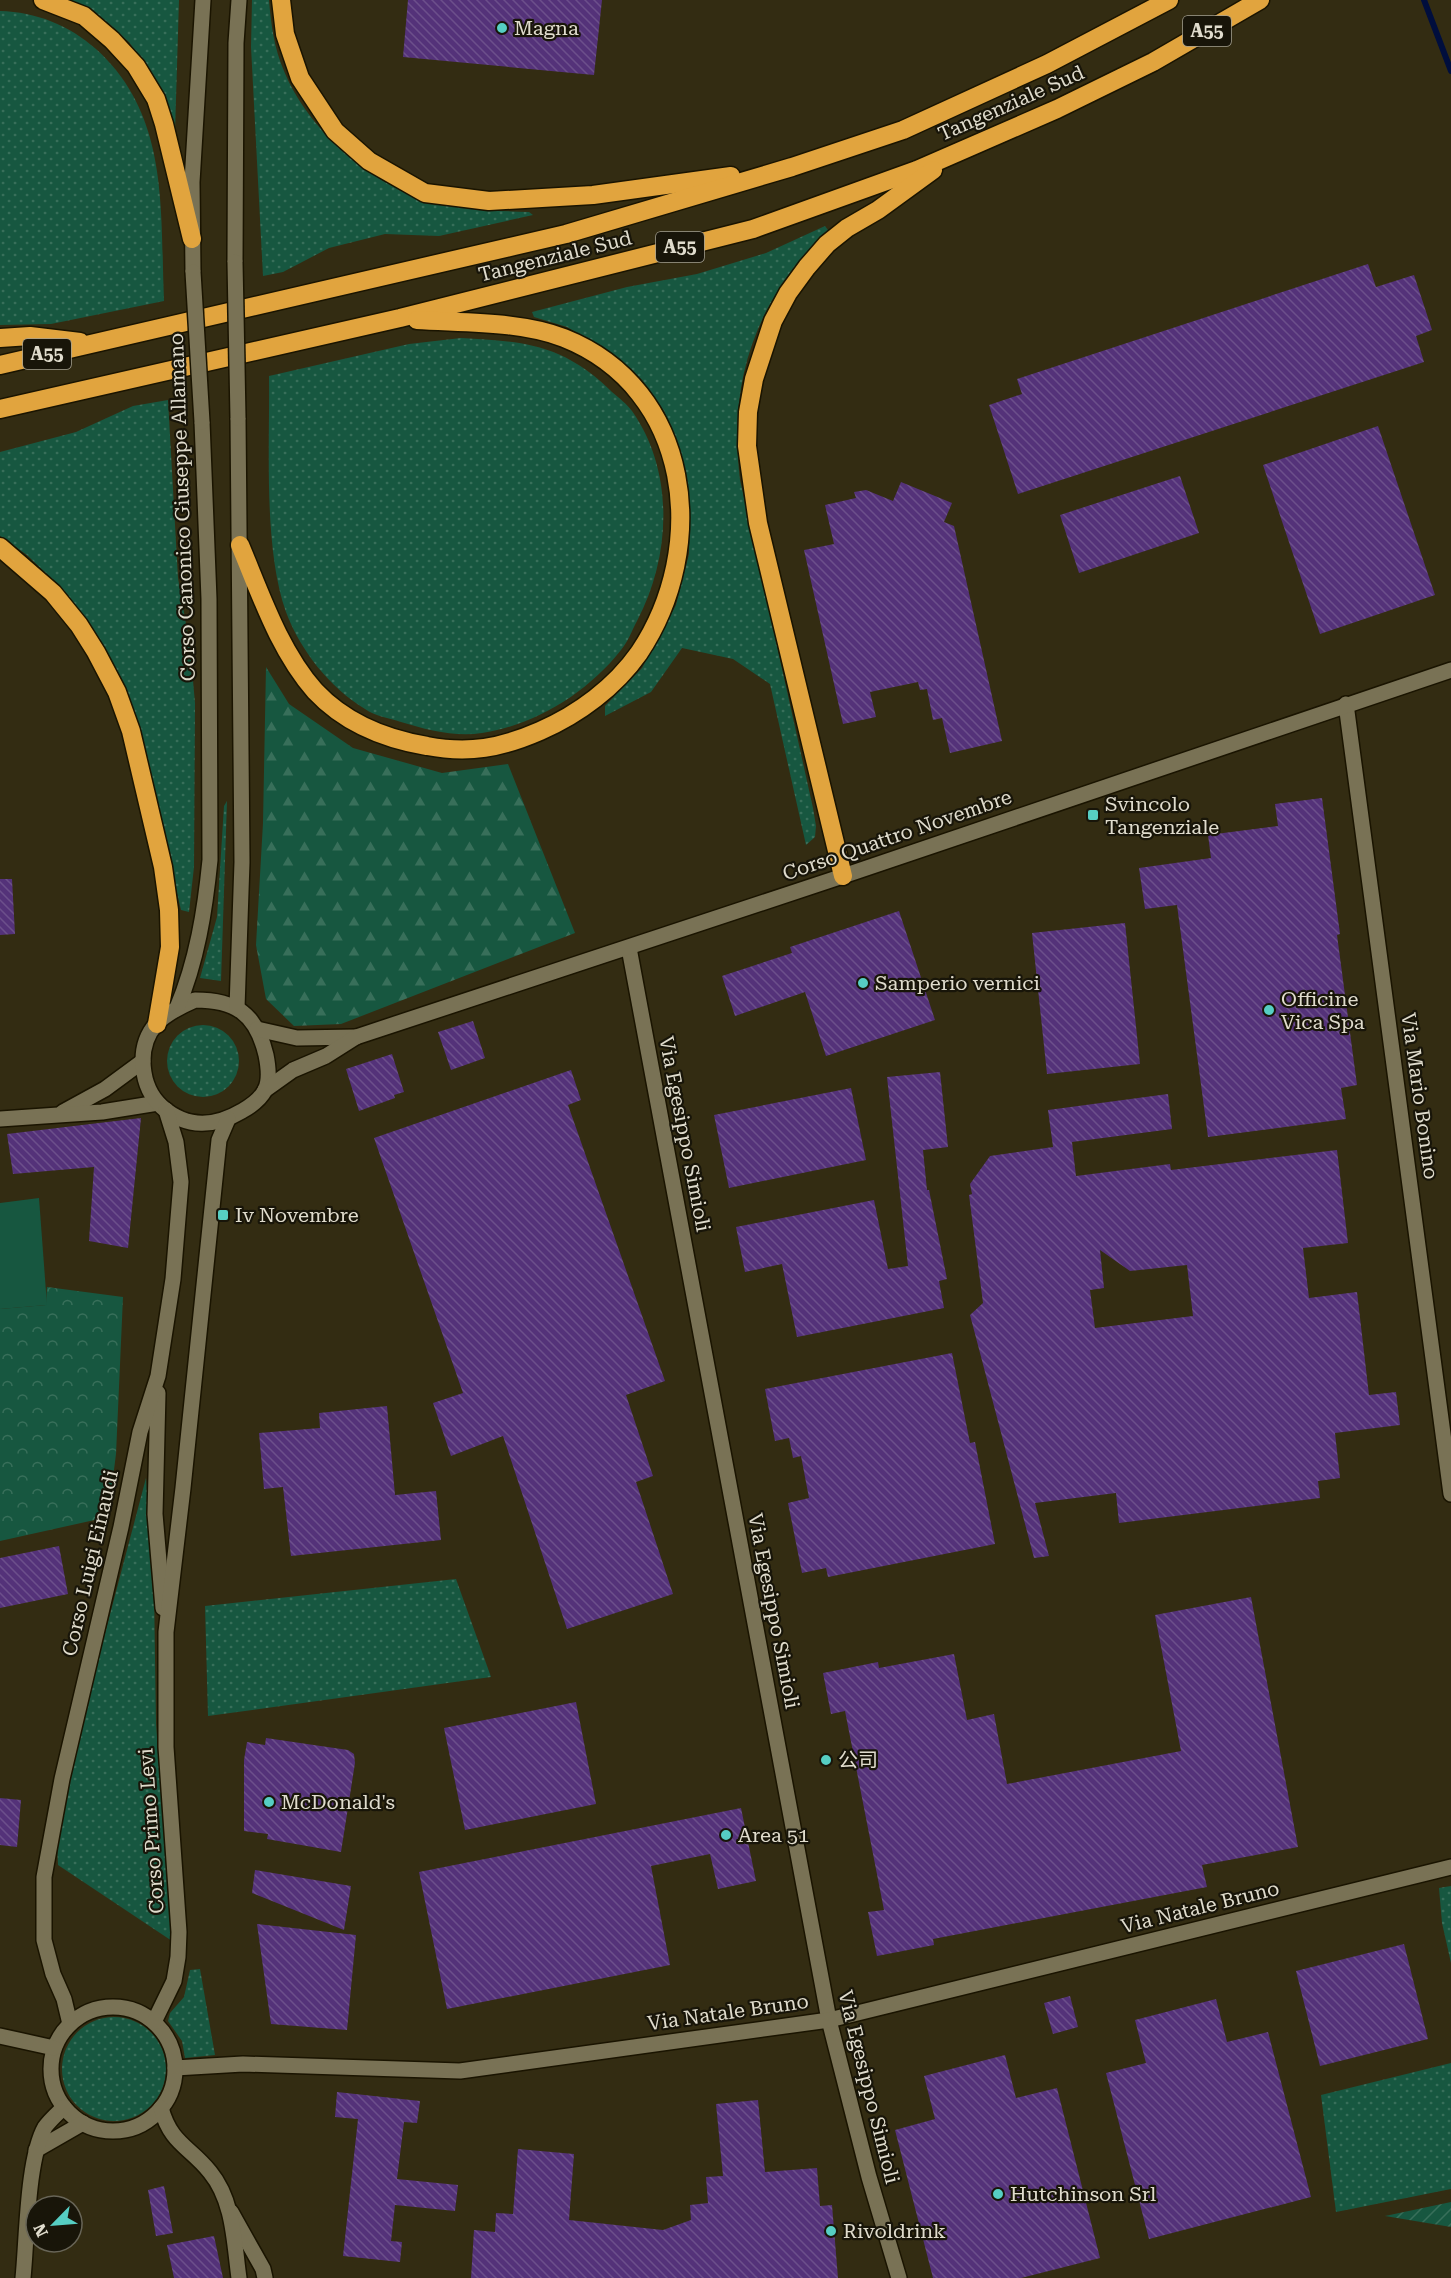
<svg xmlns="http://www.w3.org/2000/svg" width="1451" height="2278" font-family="'Roboto Serif','Noto Sans SC',serif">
<defs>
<pattern id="grass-dots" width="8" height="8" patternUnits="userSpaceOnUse" patternTransform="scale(1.5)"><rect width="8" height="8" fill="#175740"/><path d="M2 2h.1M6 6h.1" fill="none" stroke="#386f5a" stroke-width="1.8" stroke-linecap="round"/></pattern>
<pattern id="forest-firs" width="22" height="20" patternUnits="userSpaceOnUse" patternTransform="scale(1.5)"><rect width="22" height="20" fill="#175740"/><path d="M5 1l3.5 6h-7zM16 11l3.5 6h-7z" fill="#386f5a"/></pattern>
<pattern id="park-crowns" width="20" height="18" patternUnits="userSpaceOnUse" patternTransform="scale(1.5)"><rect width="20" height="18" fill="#175740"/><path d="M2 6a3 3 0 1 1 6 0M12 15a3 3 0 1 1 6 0" fill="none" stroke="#386f5a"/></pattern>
<pattern id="garden-furrows" width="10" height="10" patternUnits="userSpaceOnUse" patternTransform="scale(1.5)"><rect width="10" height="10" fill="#175740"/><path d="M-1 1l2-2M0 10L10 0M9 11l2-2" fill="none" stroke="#386f5a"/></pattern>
<pattern id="building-back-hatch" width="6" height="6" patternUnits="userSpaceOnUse" patternTransform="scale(1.5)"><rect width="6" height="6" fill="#543279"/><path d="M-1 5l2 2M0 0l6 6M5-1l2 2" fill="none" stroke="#6c4f8b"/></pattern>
</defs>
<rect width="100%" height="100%" fill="#332c12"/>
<g fill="url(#grass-dots)">
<polygon points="66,0 179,0 175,132 157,84 129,42 93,12"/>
<path d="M252 0H269C271 24 274 48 284 71 307 128 370 185 430 201 462 210 496 211 529 212L533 215 439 236 385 234 329 248 283 272 263 276 251 47Z"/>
<path d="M0 11C36 12 69 25 96 49 170 116 160 210 164 301L51 324 0 325Z"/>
<path d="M825 226 828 230C755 301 728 380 740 480L813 808 816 826 815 837 806 845 770 684 733 659 682 648 651 692 605 716V706L642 668 676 605 689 554 690 504 681 452 664 411 642 380 603 348 567 327 534 317 532 312 627 287 697 274 766 253Z"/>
<path d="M461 338C494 340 528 341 558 354 579 363 597 377 612 392 619 398 627 404 632 411 675 472 671 557 637 621 632 630 628 642 621 650 588 692 536 725 482 733 455 737 427 730 401 722 389 718 375 716 365 709 330 688 300 650 286 612 263 547 270 446 269 376L409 344Z"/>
<polygon points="168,400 178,578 190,647 195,703 194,867 189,912 181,910 134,710 103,645 68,595 27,555 0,536 0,452 76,432 133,406"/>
<polygon points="227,801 221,981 200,978 217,917 224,806"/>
<circle cx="203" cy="1061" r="36"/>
<polygon points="146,1478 154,1589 156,1724 172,1941 58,1865 56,1819"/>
<polygon points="456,1579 491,1677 208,1716 205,1606"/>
<polygon points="1451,1886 1451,1963 1442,1923 1439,1888"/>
<polygon points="200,1969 215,2055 185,2058 182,2041 168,2021 170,2013 184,1997 190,1970"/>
<circle cx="114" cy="2069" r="52"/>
<polygon points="1451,2063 1451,2189 1336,2212 1321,2095"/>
</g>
<polygon fill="url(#forest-firs)" points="266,667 289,704 353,748 442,773 508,764 575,933 341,1024 294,1026 266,999 256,945 263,823"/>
<polygon fill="url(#park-crowns)" points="47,1287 123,1297 116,1454 108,1517 0,1541 0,1309 46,1305"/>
<polygon fill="url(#garden-furrows)" points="1451,2202 1451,2227 1385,2216"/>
<polygon fill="#175740" points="39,1198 47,1305 0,1309 0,1203"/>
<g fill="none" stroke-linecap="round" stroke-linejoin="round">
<polyline stroke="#000e3d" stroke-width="6" points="1424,0 1451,71"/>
</g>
<g fill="url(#building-back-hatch)" fill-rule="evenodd">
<polygon points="408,0 602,0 594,75 403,57"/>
<polygon points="1368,264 1376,287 1414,275 1432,330 1416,336 1424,362 1018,494 989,405 1022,394 1017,379"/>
<polygon points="1378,426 1435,595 1320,634 1263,465"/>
<polygon points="1180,476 1199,533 1079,573 1060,515"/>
<polygon points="901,482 952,503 944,522 954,526 1002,741 950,753 942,718 933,720 927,689 920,690 918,682 870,692 876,717 843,724 804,550 834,544 825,505 856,498 854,492 866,490 893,501"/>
<polygon points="1322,798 1340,934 1337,935 1357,1085 1341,1088 1346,1119 1208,1137 1177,905 1145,909 1139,868 1211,858 1208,835 1278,826 1275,804"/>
<polygon points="0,879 12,879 15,934 0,935"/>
<polygon points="899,911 935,1020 826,1056 805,992 735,1016 722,976 792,953 790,947"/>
<polygon points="1125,923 1140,1064 1047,1074 1032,933"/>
<polygon points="473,1021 485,1058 451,1070 438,1032"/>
<polygon points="392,1054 404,1092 394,1095 395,1098 359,1111 346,1069"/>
<polygon points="571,1070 581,1100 568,1105 665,1381 626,1395 653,1476 636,1482 673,1594 567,1629 503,1436 451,1456 433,1403 463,1393 374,1138"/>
<polygon points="940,1072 948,1147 923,1150 927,1190 929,1190 947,1279 939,1281 944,1308 797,1337 782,1264 745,1272 736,1227 874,1200 888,1269 908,1266 887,1077"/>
<polygon points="851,1088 866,1160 729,1188 714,1115"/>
<path d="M1168 1094 1172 1129 1072 1142 1076 1176 1170 1164 1171 1170 1337 1150 1348 1243 1303 1248 1309 1298 1357 1292 1369 1395 1396 1392 1400 1425 1335 1433 1340 1478 1318 1481 1320 1498 1119 1523 1116 1493 1035 1503 1049 1556 1034 1558 970 1315 983 1303 969 1195 972 1194 970 1184 990 1156 1053 1147 1048 1110ZM1100 1250 1130 1271 1187 1265 1193 1316 1095 1328 1090 1290 1104 1288Z"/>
<polygon points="141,1118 128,1248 89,1241 94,1167 13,1174 7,1134"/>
<polygon points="952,1353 970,1443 975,1442 995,1544 828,1577 826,1568 802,1573 788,1503 809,1498 801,1456 793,1458 789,1438 775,1441 765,1389"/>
<polygon points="387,1406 395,1495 436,1491 441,1540 291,1556 283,1487 264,1489 259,1433 320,1428 319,1413"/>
<polygon points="59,1546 68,1594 0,1608 0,1558"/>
<polygon points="1251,1597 1298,1847 1202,1865 1207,1887 933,1939 934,1945 877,1956 868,1912 884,1910 845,1711 831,1714 823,1673 878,1662 879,1668 954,1654 967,1720 994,1714 1007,1784 1181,1751 1155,1615"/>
<polygon points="576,1702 596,1804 465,1830 444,1728"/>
<polygon points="266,1738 348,1750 354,1754 355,1763 341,1852 267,1839 268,1834 244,1831 244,1760 247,1742 265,1745"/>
<polygon points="0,1798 21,1800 17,1847 0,1845"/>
<polygon points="741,1808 756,1881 718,1889 710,1854 651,1866 670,1965 447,2009 419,1872"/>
<polygon points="255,1870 351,1886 344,1930 252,1893"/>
<polygon points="257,1924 356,1935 347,2030 271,2024"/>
<polygon points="1404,1944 1428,2039 1320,2066 1296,1971"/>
<polygon points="1070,1996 1078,2027 1053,2034 1044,2003"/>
<polygon points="1216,1999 1227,2042 1268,2032 1311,2197 1149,2239 1106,2073 1146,2063 1135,2020"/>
<polygon points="1005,2055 1016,2098 1057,2088 1100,2258 1021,2278 933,2278 895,2130 935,2119 924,2076"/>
<polygon points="337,2092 420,2101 417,2123 404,2122 397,2179 458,2185 455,2211 395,2205 391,2241 402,2242 400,2262 343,2256 358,2119 335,2117"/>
<polygon points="758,2100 765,2172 817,2168 820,2206 832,2205 838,2278 471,2278 474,2230 495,2232 496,2213 513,2214 518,2149 574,2154 569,2220 663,2230 691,2220 690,2205 708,2203 706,2177 723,2176 716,2104"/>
<polygon points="164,2186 173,2233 156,2236 148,2190"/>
<polygon points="214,2236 223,2278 174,2278 167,2245"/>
</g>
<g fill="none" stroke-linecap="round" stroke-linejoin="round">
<g stroke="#1a1400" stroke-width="18">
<g id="street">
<polyline points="1346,704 1451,1494"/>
<polyline points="843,876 1451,670"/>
<polyline points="629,948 829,2020 869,2177 899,2278"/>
<polyline points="63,1112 105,1089 143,1061"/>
<polyline points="0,1119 102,1112 158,1103"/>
<polyline points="175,2068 243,2064 460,2071 829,2020 1451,1867"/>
<polyline points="231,2212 263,2269 265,2278"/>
</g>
</g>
<g stroke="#1a1400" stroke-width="18">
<g id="secondary">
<polyline points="235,262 236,43 239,0"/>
<polyline points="193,272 192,182 203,0"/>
<path d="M195 1000C235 1000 256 1013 266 1055 268 1065 270 1081 265 1090 260 1100 251 1106 242 1111 215 1127 187 1129 162 1107 140 1087 136 1047 156 1024 167 1013 181 1006 195 1000Z"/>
<path d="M177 1008C197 961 205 910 210 860L209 599 202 422"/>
<polyline points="237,1008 242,862 238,418"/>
<polyline points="257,1029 297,1038 356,1037"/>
<polyline points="265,1090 293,1070 326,1056 356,1037 843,876"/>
<polyline points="158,1393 155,1514 163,1608"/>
<circle cx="113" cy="2069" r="62"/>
<polyline points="154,2022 174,1981 178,1957 179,1932 166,1747 166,1632 183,1488 219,1140 228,1119"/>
<polyline points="70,2024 64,1999 53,1974 44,1940 44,1877 62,1779 121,1527 140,1432 158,1376 173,1279 181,1182 176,1142 166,1110"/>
<polyline points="0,2036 54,2048"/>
<path d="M161 2108C171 2144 189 2146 210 2172 234 2201 234 2243 239 2278"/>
<polyline points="36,2150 83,2123"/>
<path d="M23 2278C27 2239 27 2159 45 2127 50 2120 58 2113 64 2107"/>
</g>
</g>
<g stroke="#1a1400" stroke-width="21">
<g id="highway">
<polyline points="43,0 84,16 112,40 136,66 156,99 164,124 192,239"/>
<polyline points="281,0 285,34 300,78 335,131 369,161 425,193 489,201 593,195 731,176"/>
<polyline points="0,338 30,336 80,342"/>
<polyline points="0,365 566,234 792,167 903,130 1047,64 1169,0"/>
<polyline points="0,409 400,318 753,229 917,170 1057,109 1153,62 1260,0"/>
<path d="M240 545C261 595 279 650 315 691 345 723 385 739 427 746 469 754 501 748 540 731 579 714 615 687 639 653 710 547 692 389 564 338 521 321 463 323 417 320"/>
<polyline points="0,547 53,593 79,625 96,652 117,692 131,731 163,867 169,910 170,947 157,1024"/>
<polyline points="843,876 758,523 747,446 748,412 754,379 773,321 788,293 807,267 827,244 847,228 878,210 933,170"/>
</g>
</g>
<use href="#street" stroke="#797255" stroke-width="15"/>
<use href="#secondary" stroke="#797255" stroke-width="15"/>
<use href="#highway" stroke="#e1a43e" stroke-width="18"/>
<g stroke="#1a1400" stroke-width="18" stroke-linecap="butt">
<g id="secondary-bridge">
<polyline points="235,262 238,418"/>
<polyline points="193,272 202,422"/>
</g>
</g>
<use href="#secondary-bridge" stroke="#797255" stroke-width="15"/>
</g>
<g fill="#56cec3" stroke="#181509" stroke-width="2">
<circle cx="502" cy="28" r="6"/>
<rect x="1087" y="809" width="12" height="12" rx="3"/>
<circle cx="863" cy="983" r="6"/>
<circle cx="1269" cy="1010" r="6"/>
<rect x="217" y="1209" width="12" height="12" rx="3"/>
<circle cx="826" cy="1760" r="6"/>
<circle cx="269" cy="1802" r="6"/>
<circle cx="726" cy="1835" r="6"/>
<circle cx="998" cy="2194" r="6"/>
<circle cx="831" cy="2231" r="6"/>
</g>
<g text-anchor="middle" stroke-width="4.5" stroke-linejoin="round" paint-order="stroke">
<g fill="#181509" stroke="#a4a092" stroke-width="1.5">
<rect x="1183" y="16" width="48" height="30" rx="4.5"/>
<rect x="656" y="232" width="48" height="30" rx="4.5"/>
<rect x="23" y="339" width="48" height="30" rx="4.5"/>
</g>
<g font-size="18" font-weight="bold" fill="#e0dccd">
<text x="1207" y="37">A55</text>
<text x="680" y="253">A55</text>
<text x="47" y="360">A55</text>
</g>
<g font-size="20" fill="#e0dccd" stroke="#181509" text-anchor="start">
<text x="514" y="35">Magna</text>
<text x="1105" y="811">Svincolo<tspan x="1105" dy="23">Tangenziale</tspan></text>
<text x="875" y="990">Samperio vernici</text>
<text x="1281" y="1006">Officine<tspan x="1281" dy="23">Vica Spa</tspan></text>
<text x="235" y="1222">Iv Novembre</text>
<text x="838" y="1767">公司</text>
<text x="281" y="1809">McDonald's</text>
<text x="738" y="1842">Area 51</text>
<text x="1010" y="2201">Hutchinson Srl</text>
<text x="843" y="2238">Rivoldrink</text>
</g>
<g font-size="20" fill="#e0dccd" stroke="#181509">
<text transform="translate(1011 103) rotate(-24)" y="7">Tangenziale Sud</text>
<text transform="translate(555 256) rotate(-14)" y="7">Tangenziale Sud</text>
<text transform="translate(182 507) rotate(-92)" y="7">Corso Canonico Giuseppe Allamano</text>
<text transform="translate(897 835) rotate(-19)" y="7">Corso Quattro Novembre</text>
<text transform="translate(1420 1096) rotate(82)" y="7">Via Mario Bonino</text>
<text transform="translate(685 1134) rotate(79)" y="7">Via Egesippo Simioli</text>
<text transform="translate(90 1563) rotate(-77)" y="7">Corso Luigi Einaudi</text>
<text transform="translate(774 1611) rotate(79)" y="7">Via Egesippo Simioli</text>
<text transform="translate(151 1831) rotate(-94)" y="7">Corso Primo Levi</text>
<text transform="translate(1200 1907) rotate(-14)" y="7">Via Natale Bruno</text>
<text transform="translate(728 2012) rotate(-8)" y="7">Via Natale Bruno</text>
<text transform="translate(869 2087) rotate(76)" y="7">Via Egesippo Simioli</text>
</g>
</g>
<g transform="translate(54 2224) rotate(245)"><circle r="28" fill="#181509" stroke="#686557" stroke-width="1.5"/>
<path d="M0-4.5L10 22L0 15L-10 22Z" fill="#56cec3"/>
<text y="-9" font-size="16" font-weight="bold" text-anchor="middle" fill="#e0dccd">N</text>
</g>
</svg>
